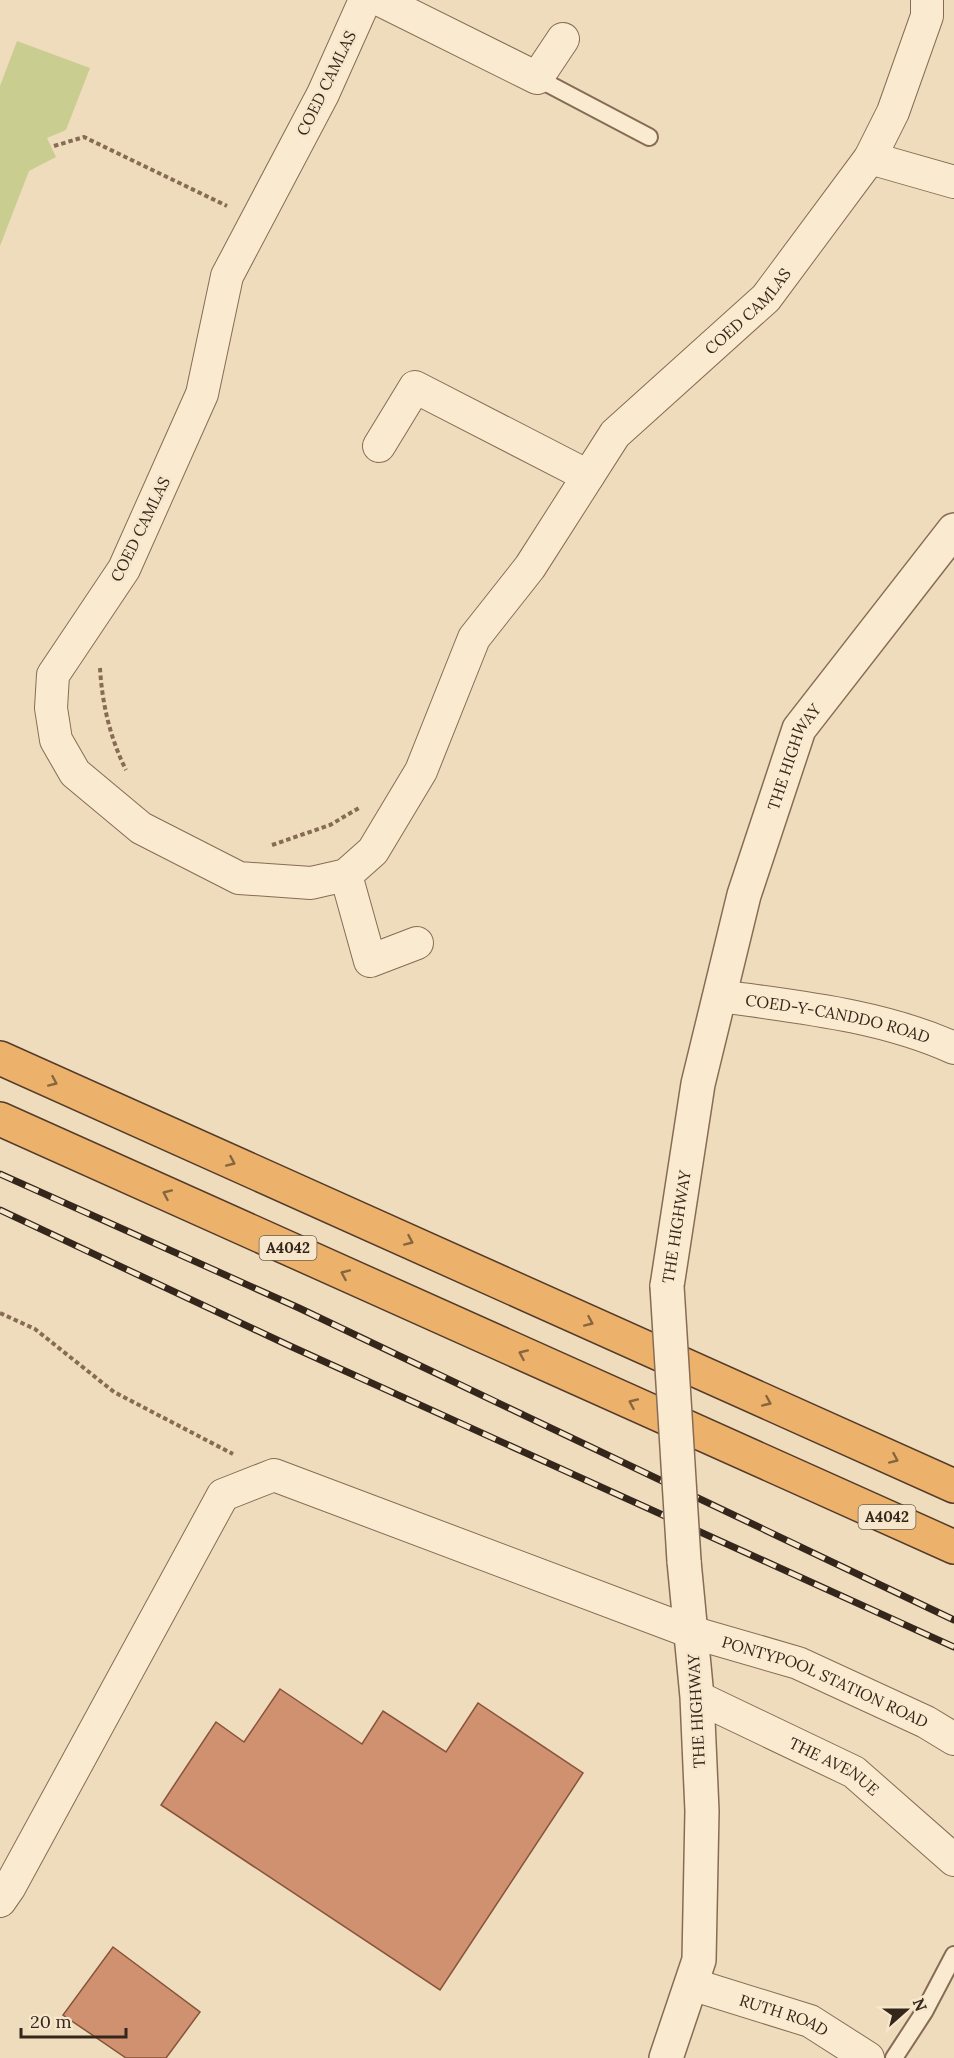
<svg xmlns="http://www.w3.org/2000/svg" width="954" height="2058" font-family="Lora,serif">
<rect width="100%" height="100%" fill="#efdcbc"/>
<polygon fill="#cacd90" points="17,41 90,68 66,130 47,138 56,157 29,171 0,246 0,86"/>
<g fill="#cf9170" stroke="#87533a" stroke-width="1.5">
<polygon points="280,1689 362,1744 383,1711 446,1752 478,1703 583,1773 440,1990 161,1805 216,1722 244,1742"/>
<polygon points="113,1947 200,2012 166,2058 126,2058 63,2015"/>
</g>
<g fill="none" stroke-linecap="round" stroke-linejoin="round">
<g stroke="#876c55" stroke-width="20">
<g id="service">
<polyline points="537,78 649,137"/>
<polyline points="894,2058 924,2012 954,1955"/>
</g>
</g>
<g stroke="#876c55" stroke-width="34">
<g id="minor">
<path id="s1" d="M365 0 323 94 227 276 202 394 124 569 53 675 51 708 56 740 75 773 141 828 239 878 311 883 346 875 373 851 421 771 474 638 530 567 615 434 766 298 870 158 893 112 927 16V0"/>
<polyline points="380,0 537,78 563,39"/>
<polyline points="870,158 954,182"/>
<polyline points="379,446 415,387 588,476"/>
<polyline points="346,875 370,961 417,943"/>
<path id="s2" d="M720 996C798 1007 881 1015 954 1048"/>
<path id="s3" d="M697 1697 854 1772 954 1860"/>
<path id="s4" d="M0 1901 9 1888 223 1495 274 1475 691 1632 798 1663 926 1722 954 1739"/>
<path id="s5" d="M691 1984 810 2021 868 2058"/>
</g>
</g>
<g stroke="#876c55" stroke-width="36">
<g id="tertiary">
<path id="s6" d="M667 1286 698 1084 744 895 799 729 954 530"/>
<polyline points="666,2058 699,1960 702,1811 697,1697 684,1561"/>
</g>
</g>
<g stroke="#543b2a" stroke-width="36">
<g id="trunk">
<polyline points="0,1058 954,1486"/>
<polyline points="0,1119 954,1547"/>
</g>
</g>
<g stroke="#876c55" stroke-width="4" stroke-dasharray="4.5 3" stroke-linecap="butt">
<polyline points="54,146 84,137 227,206"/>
<path d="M100 668C102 703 110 738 126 770"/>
<polyline points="272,845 330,825 359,808"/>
<polyline points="0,1313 35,1329 114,1392 233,1454"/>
</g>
<use href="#service" stroke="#faeacf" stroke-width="16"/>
<use href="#minor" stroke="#faeacf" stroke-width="32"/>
<use href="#tertiary" stroke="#faeacf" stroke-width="33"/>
<use href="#trunk" stroke="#ecb26c" stroke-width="33"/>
<g stroke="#35261b" stroke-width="7">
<g id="rail">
<polyline points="0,1174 299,1308 954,1620"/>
<polyline points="0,1210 290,1346 954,1647"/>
</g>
</g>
<use href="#rail" stroke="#f6e7cc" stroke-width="4.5" stroke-dasharray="14" stroke-linecap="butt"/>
<g stroke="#876c55" stroke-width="36" stroke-linecap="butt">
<polyline id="tertiary-bridge" points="667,1286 684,1561"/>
</g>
<use href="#tertiary-bridge" stroke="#faeacf" stroke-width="33"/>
</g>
<defs><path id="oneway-chevron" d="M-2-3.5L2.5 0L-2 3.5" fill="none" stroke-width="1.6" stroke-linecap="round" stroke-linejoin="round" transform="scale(1.5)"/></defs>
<g stroke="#87653f">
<use href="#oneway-chevron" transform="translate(53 1082) rotate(24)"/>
<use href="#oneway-chevron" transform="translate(231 1162) rotate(24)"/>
<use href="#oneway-chevron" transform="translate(167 1194) rotate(-156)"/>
<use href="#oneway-chevron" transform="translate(409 1241) rotate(24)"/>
<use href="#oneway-chevron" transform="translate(345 1274) rotate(-156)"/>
<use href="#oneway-chevron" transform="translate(589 1322) rotate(24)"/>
<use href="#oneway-chevron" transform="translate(523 1354) rotate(-156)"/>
<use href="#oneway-chevron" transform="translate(767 1402) rotate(24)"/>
<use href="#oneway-chevron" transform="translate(633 1403) rotate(-156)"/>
<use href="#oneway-chevron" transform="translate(894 1459) rotate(24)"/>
</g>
<g text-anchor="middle" stroke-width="5" stroke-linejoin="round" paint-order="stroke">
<g fill="#f6e7cc" stroke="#6f6050" stroke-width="1.5">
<rect x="259.5" y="1236" width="57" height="24" rx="4.5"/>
<rect x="858.5" y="1505" width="57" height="24" rx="4.5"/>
</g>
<g font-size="15" font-weight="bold" fill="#35261b">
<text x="288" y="1253">A4042</text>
<text x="887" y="1522">A4042</text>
</g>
<g font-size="16" fill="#35261b" stroke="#f6e7cc">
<text transform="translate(326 83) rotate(-64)" y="6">COED CAMLAS</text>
<text dy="6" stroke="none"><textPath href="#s1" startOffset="1858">COED CAMLAS</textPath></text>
<text transform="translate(140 529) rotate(-64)" y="6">COED CAMLAS</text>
<text dy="6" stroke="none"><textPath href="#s6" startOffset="546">THE HIGHWAY</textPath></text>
<text dy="6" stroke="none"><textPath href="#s2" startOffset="120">COED-Y-CANDDO ROAD</textPath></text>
<text dy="6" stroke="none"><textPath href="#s6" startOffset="60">THE HIGHWAY</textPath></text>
<text dy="6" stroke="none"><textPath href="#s4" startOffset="1107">PONTYPOOL STATION ROAD</textPath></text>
<text transform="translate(696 1711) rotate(-93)" y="6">THE HIGHWAY</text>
<text dy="6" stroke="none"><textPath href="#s3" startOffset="154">THE AVENUE</textPath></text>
<text dy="6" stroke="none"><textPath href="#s5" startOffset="98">RUTH ROAD</textPath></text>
</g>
</g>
<g transform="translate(906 2010) rotate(69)" stroke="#f6e7cc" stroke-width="4.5" paint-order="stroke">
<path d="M0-4.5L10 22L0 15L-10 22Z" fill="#35261b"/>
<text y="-9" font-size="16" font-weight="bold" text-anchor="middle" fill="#35261b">N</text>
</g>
<path d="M21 2028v9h105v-9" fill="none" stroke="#35261b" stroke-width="3"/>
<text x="30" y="2028" font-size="18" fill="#35261b" stroke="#f6e7cc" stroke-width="4.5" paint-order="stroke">20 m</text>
</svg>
